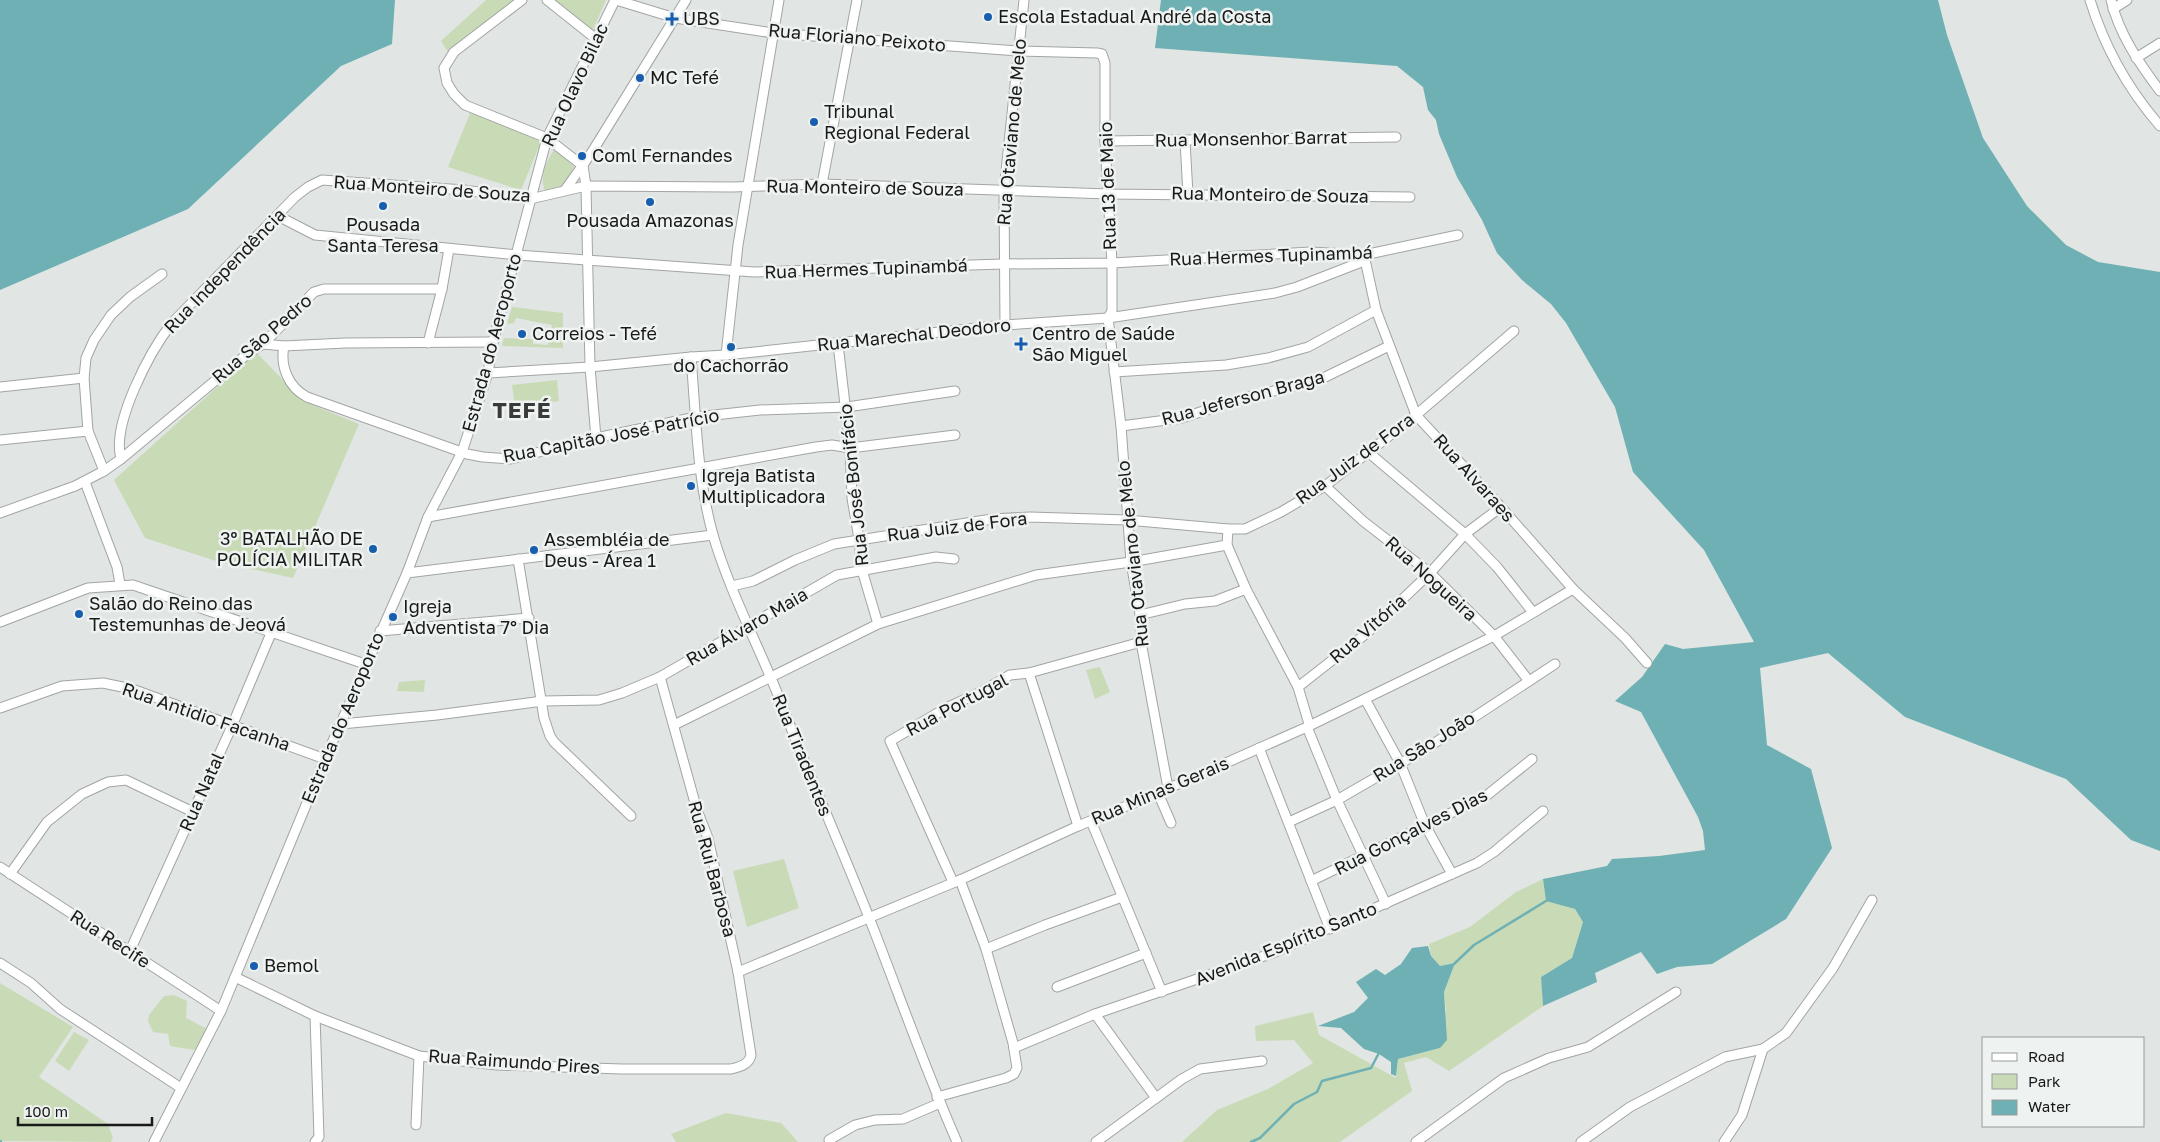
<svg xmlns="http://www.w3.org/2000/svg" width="2160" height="1142" font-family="'Golos Text',sans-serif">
<rect width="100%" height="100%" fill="#e1e5e3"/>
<g fill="#c9dbb6">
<polygon points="486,0 517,0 450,55 441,41"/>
<polygon points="551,0 606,0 592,32"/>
<polygon points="471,111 542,139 521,190 448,167"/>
<path d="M555 148 574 167 572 170 573 173 560 187 549 192 545 191C539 176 547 161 555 148Z"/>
<polygon points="512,307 563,313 563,348 502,346 504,338 533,339 533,344 548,345 552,325 516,318 514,323 507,324"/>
<polygon points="256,352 303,401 359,424 293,578 219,562 145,538 114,480"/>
<polygon points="557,380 559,401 515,406 512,385"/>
<polygon points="1100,667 1110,692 1095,699 1086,670"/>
<polygon points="425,680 424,692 397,691 399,682"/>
<polygon points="784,859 799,908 747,927 733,871"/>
<polygon points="1543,879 1546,900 1575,909 1583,922 1572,958 1541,977 1543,1006 1449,1071 1426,1057 1404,1063 1412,1091 1340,1142 1182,1142 1217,1110 1268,1089 1313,1063 1294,1040 1256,1041 1255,1026 1313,1012 1319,1035 1396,1078 1398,1059 1440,1048 1446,1011 1444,992 1455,963 1440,966 1431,956 1429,944 1470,927 1516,892"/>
<polygon points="0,983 73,1027 39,1077 108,1124 113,1138 111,1142 0,1141"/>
<polygon points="174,995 187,1001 186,1018 209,1030 194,1050 170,1046 168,1034 153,1032 148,1021 149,1015 164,996"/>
<polygon points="74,1032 89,1040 69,1071 55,1061"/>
<polygon points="726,1113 781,1123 798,1142 676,1142 671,1134"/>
</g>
<g fill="#6eb0b4">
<polygon points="0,0 395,0 392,44 341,66 188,209 0,290"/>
<polygon points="1161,0 1938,0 1947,35 1983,138 2027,206 2066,245 2098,262 2160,272 2160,851 2131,840 2066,779 1905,717 1828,653 1760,668 1767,745 1811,769 1832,848 1786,919 1712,964 1677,967 1657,974 1641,952 1595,973 1597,982 1543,1006 1541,977 1572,958 1583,922 1575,909 1546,901 1543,879 1607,866 1612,859 1659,856 1705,850 1703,831 1698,817 1641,712 1615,701 1642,677 1665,644 1683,649 1754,642 1704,550 1633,472 1615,407 1566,323 1551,304 1522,280 1497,253 1482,220 1457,177 1439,134 1436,120 1428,110 1423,87 1397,66 1155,48"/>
<polygon points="1428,946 1431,956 1440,966 1455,963 1444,992 1447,1040 1440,1048 1398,1059 1396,1076 1391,1074 1391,1062 1379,1054 1364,1049 1341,1028 1318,1026 1354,1012 1368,998 1356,982 1376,969 1385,975 1401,964 1412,948"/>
</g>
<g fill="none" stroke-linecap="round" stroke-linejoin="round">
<g stroke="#6eb0b4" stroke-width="2.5">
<polyline points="1454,964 1474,945 1546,901"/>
<polyline points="0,1141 1,1142"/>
<polyline points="1251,1142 1260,1138 1294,1104 1317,1092 1322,1081 1371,1068 1380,1051"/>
</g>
<g stroke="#a2a5a4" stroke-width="11">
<g id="minor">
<polyline points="522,0 454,52 444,68 447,83 454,94 465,105 547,138 583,166"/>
<polyline points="547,0 596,39"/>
<polyline points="616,0 675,18 773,33 1019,51 1097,53 1102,54 1105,63 1105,141 1112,263 1112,311 1108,318 1121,426 1131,562 1141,620 1141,642 1168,788"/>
<path d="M2090 0C2104 46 2128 89 2160 126"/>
<path d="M2111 0C2119 34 2139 63 2160 91"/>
<polyline points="2113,9 2127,0"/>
<polyline points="2136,58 2160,43"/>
<polyline points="1105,141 1396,137"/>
<polyline points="1185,141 1188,194"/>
<polyline points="583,166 586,186 590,367 596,438"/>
<polyline points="822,184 857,0"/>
<polyline points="565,190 592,152 686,0"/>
<polyline points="278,216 315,235 517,255 754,272 1003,264 1112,263 1311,252 1364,255 1458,235"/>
<polyline points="1364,255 1376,310 1416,415 1501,507 1573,589 1625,638 1647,663"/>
<polyline points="1005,325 1004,190 1024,0"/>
<polyline points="428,343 442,289 449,249"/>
<polyline points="263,344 284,346 345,343 493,342"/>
<polyline points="838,344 850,448 852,498 859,539 862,570 878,624"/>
<path d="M284 346C280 366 288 387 307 397L467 454 483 457 511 459 596 438 696 417 760 410 847 407 955 391"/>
<polyline points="726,355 738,245 779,0"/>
<path d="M691 357C696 416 697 478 713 535 731 596 762 652 784 710 811 780 842 849 870 920 899 994 925 1069 957 1142"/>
<polyline points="1114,372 1226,365 1268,358 1308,347 1376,310"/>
<polyline points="488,373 590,367 691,357 726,355 1005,325 1108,318 1275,293 1297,287 1364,261"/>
<polyline points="0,387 84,378"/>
<polyline points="1121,426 1182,418 1240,399 1319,380 1389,346"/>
<polyline points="0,440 88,431"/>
<polyline points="1368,452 1465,534 1497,567 1532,611"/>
<path d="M121 459C111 424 150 351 172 323L295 197 308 187 322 180 464 190 530 199 586 186 732 187 822 184 1108 194 1410 197"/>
<polyline points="104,471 88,431 84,378 86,358 94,340 111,315 130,297 162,274"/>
<polyline points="85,482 117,567 120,584"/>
<polyline points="1325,486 1363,521 1430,573 1494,636 1529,681"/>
<polyline points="0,513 75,486 104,471 121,459 246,355 263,344 314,292 324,289 442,289"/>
<polyline points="428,517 816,447 832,445 850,448 955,435"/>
<polyline points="1228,529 1227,545 1246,589 1298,687 1309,724"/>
<polyline points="518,559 544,718 550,736 554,742 631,816"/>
<polyline points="407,573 713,535"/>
<polyline points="732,586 753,581 795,560 834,544 992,519 1030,517 1127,520 1228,529 1245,529 1281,512 1325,486 1416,415 1514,331"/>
<polyline points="1140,615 1185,604 1215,601 1246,589"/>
<polyline points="0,622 88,588 133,585 365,664"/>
<polyline points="380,631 529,618"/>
<polyline points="1029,673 1078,826"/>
<polyline points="1298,687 1367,633 1430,573 1465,534 1501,507"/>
<polyline points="1365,699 1400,763 1425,825 1452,874"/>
<polyline points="0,708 62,686 103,683 132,689 325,759"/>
<polyline points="341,724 437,715 543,701 599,700 622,693 660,677 837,575 936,557 954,559"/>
<polyline points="674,725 878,624 1036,575 1131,562 1227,545"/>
<polyline points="1307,727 1337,800 1386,904"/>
<polyline points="1259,748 1330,929"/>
<polyline points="1158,793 1171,823"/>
<polyline points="1091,821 1162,992"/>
<polyline points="1289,822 1337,800 1427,748 1555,664"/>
<polyline points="0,867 221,1011"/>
<polyline points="10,874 47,822 82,794 108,782 126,780 193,812"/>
<polyline points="1311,881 1486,796 1532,759"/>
<polyline points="953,882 890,741 948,707 981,692 1010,675 1029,673 1141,642"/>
<polyline points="986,949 1045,925 1122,897"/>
<polyline points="129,953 232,726 272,631"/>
<polyline points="0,963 31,983 60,1009 181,1088"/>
<polyline points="738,972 960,880 1078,826 1158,793 1307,727 1494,636 1573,589"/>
<path d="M235 977 315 1016 419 1056 497 1065 622 1069H731C739 1067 749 1065 751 1055L738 972 708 838 697 810 660 677"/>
<polyline points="1057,987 1146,953"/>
<polyline points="1095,1014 1156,1098"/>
<polyline points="1014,1048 1095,1014 1273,953 1477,863 1494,852 1543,811"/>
<polyline points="937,1097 1006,1078 1014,1074 1017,1068 1013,1043 986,949 960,880"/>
<polyline points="416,1125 419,1056"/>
<polyline points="829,1140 855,1125 875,1120 903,1119 940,1103"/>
<polyline points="154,1142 221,1011 325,759 407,573 428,517 462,452 488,373 493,342 547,138 615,0"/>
<polyline points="315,1142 319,1137 315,1016"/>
<polyline points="1096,1142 1182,1079 1200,1069 1262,1061"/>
<polyline points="1416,1142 1504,1078 1549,1058 1588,1047 1676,992"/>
<polyline points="1581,1142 1630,1107 1725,1057 1763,1049"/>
<polyline points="1724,1142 1742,1115 1763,1049 1786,1033 1833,968 1872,900"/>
</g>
</g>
<use href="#minor" stroke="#fff" stroke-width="9"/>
</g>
<g fill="#185eae" stroke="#eef2f0" stroke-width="2">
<circle cx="988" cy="17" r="5"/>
<path d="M669.5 11.5h5v5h5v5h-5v5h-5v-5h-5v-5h5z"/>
<circle cx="640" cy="78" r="5"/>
<circle cx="814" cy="122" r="5"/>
<circle cx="582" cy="156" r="5"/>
<circle cx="650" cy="202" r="5"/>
<circle cx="383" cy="206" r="5"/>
<circle cx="522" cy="334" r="5"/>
<path d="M1018.5 336.5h5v5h5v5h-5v5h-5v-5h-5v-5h5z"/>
<circle cx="731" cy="347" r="5"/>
<circle cx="691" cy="486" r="5"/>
<circle cx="373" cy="549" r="5"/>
<circle cx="534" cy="550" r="5"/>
<circle cx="79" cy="614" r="5"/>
<circle cx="393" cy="617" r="5"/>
<circle cx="254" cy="966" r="5"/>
</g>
<g text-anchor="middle" stroke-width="5" stroke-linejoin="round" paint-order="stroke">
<g font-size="18" fill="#181a19" stroke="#eef2f0" text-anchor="start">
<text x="998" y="23">Escola Estadual André da Costa</text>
<text x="683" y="25">UBS</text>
<text x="650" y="84">MC Tefé</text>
<text x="824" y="118">Tribunal<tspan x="824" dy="21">Regional Federal</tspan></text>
<text x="592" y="162">Coml Fernandes</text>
<text x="650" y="227" text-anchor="middle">Pousada Amazonas</text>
<text x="383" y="231" text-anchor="middle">Pousada<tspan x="383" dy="21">Santa Teresa</tspan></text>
<text x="532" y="340">Correios - Tefé</text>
<text x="1032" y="340">Centro de Saúde<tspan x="1032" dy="21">São Miguel</tspan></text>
<text x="731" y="372" text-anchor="middle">do Cachorrão</text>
<text x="701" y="482">Igreja Batista<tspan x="701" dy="21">Multiplicadora</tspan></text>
<text x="363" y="545" text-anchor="end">3º BATALHÃO DE<tspan x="363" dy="21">POLÍCIA MILITAR</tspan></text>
<text x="544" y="546">Assembléia de<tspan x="544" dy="21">Deus - Área 1</tspan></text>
<text x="89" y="610">Salão do Reino das<tspan x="89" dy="21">Testemunhas de Jeová</tspan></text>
<text x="403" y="613">Igreja<tspan x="403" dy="21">Adventista 7° Dia</tspan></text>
<text x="264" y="972">Bemol</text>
</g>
<g font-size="18" fill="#181a19" stroke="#eef2f0">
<text transform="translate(857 38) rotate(5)" y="6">Rua Floriano Peixoto</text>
<text transform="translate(575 85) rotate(-65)" y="6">Rua Olavo Bilac</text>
<text transform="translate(1012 132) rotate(-85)" y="6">Rua Otaviano de Melo</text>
<text transform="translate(1251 139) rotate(-1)" y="6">Rua Monsenhor Barrat</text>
<text transform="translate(1108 186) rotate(-92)" y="6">Rua 13 de Maio</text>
<text transform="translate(865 188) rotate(1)" y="6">Rua Monteiro de Souza</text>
<text transform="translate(432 189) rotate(4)" y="6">Rua Monteiro de Souza</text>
<text transform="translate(1270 195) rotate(1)" y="6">Rua Monteiro de Souza</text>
<text transform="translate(1271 256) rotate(-2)" y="6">Rua Hermes Tupinambá</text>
<text transform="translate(866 269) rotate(-2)" y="6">Rua Hermes Tupinambá</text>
<text transform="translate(225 271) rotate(-46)" y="6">Rua Independência</text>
<text transform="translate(914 335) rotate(-6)" y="6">Rua Marechal Deodoro</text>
<text transform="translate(262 339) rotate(-41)" y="6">Rua São Pedro</text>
<text transform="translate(492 343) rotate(-75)" y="6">Estrada do Aeroporto</text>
<text transform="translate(1243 398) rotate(-15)" y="6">Rua Jeferson Braga</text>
<text transform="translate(611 436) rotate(-11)" y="6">Rua Capitão José Patrício</text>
<text transform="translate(1355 459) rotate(-36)" y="6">Rua Juiz de Fora</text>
<text transform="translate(1474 478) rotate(48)" y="6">Rua Alvaraes</text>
<text transform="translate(854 485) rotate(-96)" y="6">Rua José Bonifácio</text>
<text transform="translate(957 527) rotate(-7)" y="6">Rua Juiz de Fora</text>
<text transform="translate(1133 554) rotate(-96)" y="6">Rua Otaviano de Melo</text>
<text transform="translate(1431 579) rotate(42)" y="6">Rua Nogueira</text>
<text transform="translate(747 627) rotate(-30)" y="6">Rua Álvaro Maia</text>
<text transform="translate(1368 629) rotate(-41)" y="6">Rua Vitória</text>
<text transform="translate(957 705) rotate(-28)" y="6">Rua Portugal</text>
<text transform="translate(206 717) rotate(19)" y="6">Rua Antidio Facanha</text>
<text transform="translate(343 718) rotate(-67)" y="6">Estrada do Aeroporto</text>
<text transform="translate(1424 747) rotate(-32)" y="6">Rua São João</text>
<text transform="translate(802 755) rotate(68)" y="6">Rua Tiradentes</text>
<text transform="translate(1160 791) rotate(-23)" y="6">Rua Minas Gerais</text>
<text transform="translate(202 792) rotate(-66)" y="6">Rua Natal</text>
<text transform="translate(1411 832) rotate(-27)" y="6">Rua Gonçalves Dias</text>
<text transform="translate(712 869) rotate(75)" y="6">Rua Rui Barbosa</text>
<text transform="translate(110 939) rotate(33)" y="6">Rua Recife</text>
<text transform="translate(1286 944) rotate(-22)" y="6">Avenida Espírito Santo</text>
<text transform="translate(514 1062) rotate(4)" y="6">Rua Raimundo Pires</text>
</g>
<g font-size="22" font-weight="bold" letter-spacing="1" fill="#383b3a" stroke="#eef2f0">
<text x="522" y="418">TEFÉ</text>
</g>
</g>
<rect x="1982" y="1037" width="162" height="90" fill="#eef2f0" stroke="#989c9a"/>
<rect x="1992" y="1053" width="25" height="8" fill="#ffffff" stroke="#989c9a"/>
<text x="2028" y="1062" font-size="15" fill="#181a19">Road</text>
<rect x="1992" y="1074" width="25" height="15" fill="#c9dbb6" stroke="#989c9a"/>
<text x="2028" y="1087" font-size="15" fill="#181a19">Park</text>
<rect x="1992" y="1100" width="25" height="15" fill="#6eb0b4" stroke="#989c9a"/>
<text x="2028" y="1112" font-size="15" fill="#181a19">Water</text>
<path d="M18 1117v8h134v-8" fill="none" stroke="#181a19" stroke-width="2.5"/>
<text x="25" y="1117" font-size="15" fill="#181a19" stroke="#eef2f0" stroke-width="4" paint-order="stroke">100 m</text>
</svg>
